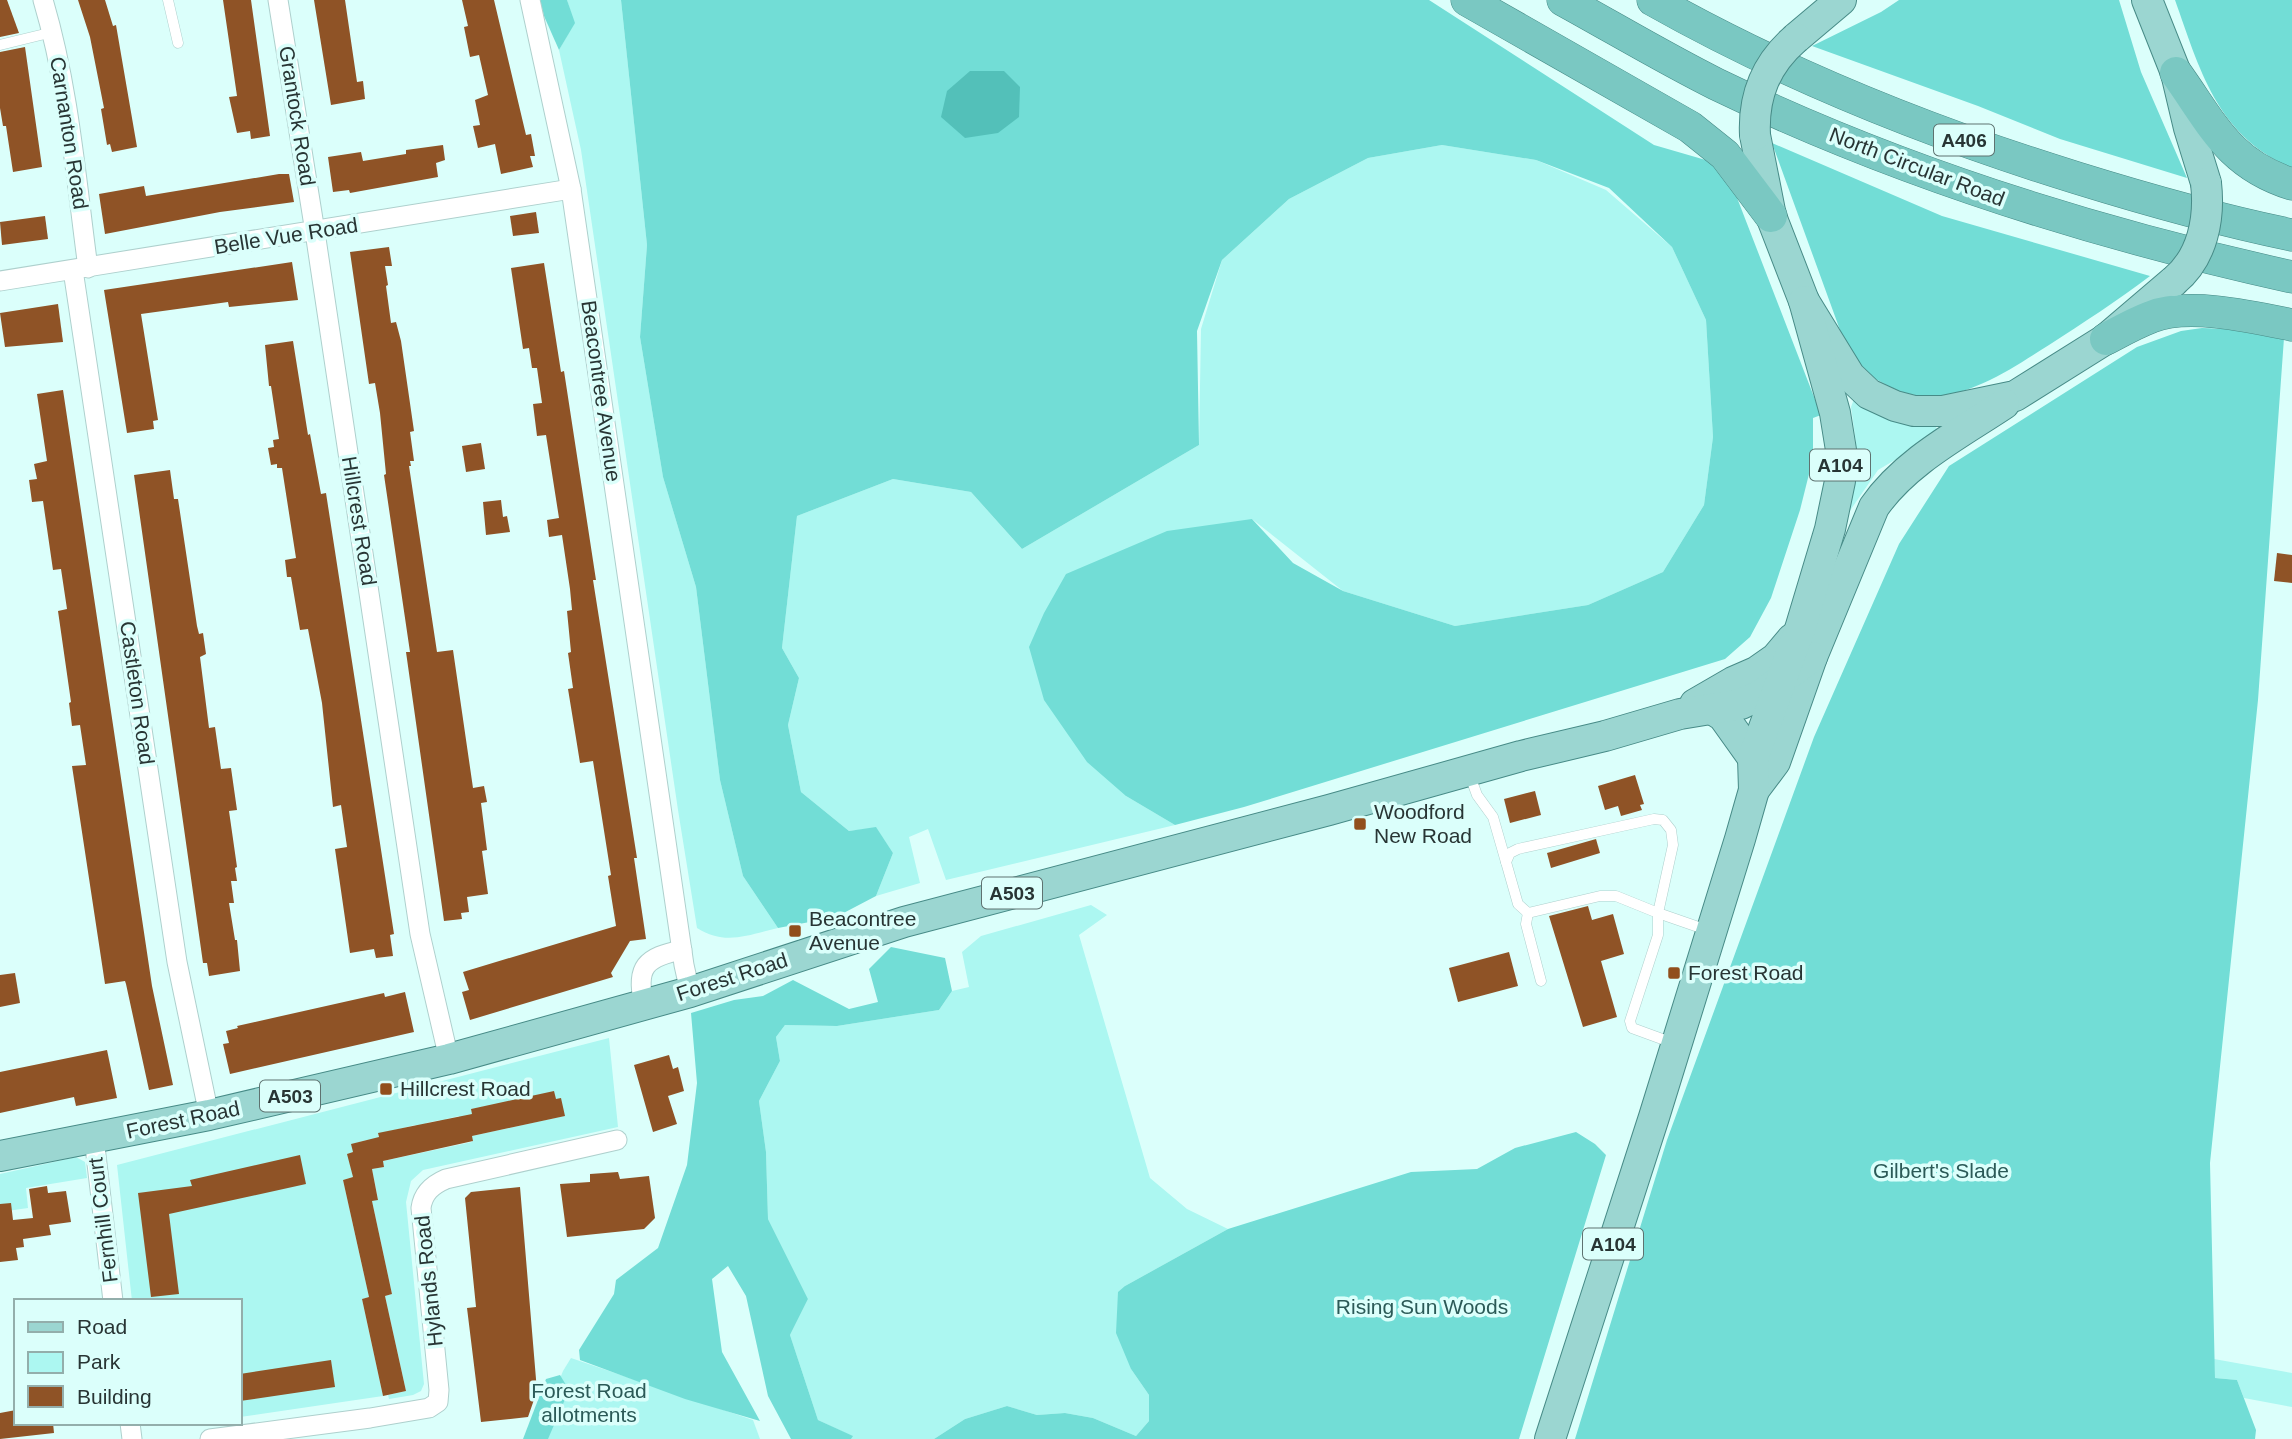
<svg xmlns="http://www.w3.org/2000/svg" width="2292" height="1439" font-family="Helvetica,sans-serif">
<rect width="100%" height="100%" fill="#dbfffb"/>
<g fill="#acf7f1">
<path d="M567 0H621L647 245 640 337 663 477 696 587 720 780 743 876 778 928C748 935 725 946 697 928L678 810 581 150 559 50 574 23Z"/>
<polygon points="1442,145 1536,160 1606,190 1672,247 1706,320 1713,437 1704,505 1663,572 1588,605 1455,626 1343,591 1252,519 1126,796 1175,825 946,880 928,829 909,837 920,883 876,896 893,853 876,828 849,831 801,792 788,725 799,678 782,648 797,516 893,479 971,492 1022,549 1199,445 1201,329 1222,260 1289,199 1368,158"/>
<polygon points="1854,399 1934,424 1937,429 1937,435 1878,470 1847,515 1859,465 1851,407"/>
<polygon points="1091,905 1107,915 1079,935 1150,1178 1187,1209 1228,1229 1125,1286 1131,1369 1149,1395 1149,1421 1136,1436 1093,1418 1065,1413 1037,1415 1007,1406 965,1419 934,1439 851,1439 852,1436 818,1420 790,1335 808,1299 768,1219 766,1152 759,1101 780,1061 776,1037 785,1025 837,1026 939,1010 952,991 969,987 962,952 981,936"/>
<path d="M609 1038 618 1127 423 1170 411 1181 406 1202 424 1384 421 1391 413 1395 389 1399 388 1395 406 1391 385 1296 392 1294 372 1201 378 1199 372 1169 384 1167 383 1161 472 1142V1136L564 1116 556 1099C522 1094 518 1099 489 1114L487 1106 471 1109 473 1117 462 1125 459 1116 446 1119 448 1128 443 1129 440 1120 426 1123 427 1133 415 1125 378 1134 380 1143 367 1140 352 1144 353 1152 348 1154 353 1177 343 1180 369 1297 362 1299 383 1396 240 1417V1301H132L117 1165Z"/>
<polygon points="76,1157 85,1162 87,1178 26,1188 28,1208 0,1212 0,1174"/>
<polygon points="571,1358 753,1420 760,1439 536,1439 563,1371"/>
<polygon points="2214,1359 2292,1373 2292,1407 2244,1398 2237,1380 2215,1378"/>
</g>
<g fill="#72ddd6">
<polygon points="540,0 567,0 575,23 559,50 544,16"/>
<polygon points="621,0 1429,0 1654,145 1716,163 1734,190 1821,415 1813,418 1813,458 1800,510 1771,598 1750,637 1725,659 1244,807 1175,825 1126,796 1087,762 1044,700 1029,647 1044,613 1066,574 1167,531 1252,519 1293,563 1343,591 1455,626 1588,605 1663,572 1704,505 1713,437 1706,320 1672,247 1609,188 1536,160 1442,145 1368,158 1289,199 1222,260 1197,331 1199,445 1022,549 971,492 893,479 797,516 782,648 799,678 788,725 801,792 849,831 876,827 893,853 876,896 836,917 778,928 743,876 720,780 696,587 663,477 640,337 647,245"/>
<polygon points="1899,0 2119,0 2141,72 2187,178 2060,139 1978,106 1812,46 1881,12"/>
<path d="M2175 0H2292V168C2217 136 2200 70 2175 0Z"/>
<path d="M1772 143 1942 216 2150 276C2117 301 2083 323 2049 345 2000 376 1941 418 1883 383 1876 379 1866 375 1861 369 1854 361 1849 350 1844 341Z"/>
<polygon points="2202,328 2227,329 2284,338 2258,700 2210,1163 2215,1378 2237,1380 2256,1430 2255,1439 1575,1439 1667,1140 1814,737 1899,544 1949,466 2137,347 2181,331"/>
<polygon points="891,947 945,958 952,991 939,1010 837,1026 785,1025 776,1037 780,1061 759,1101 766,1152 768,1219 808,1299 790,1335 818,1420 853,1436 851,1439 791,1439 768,1396 746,1296 728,1266 712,1279 722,1352 760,1421 685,1399 580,1360 579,1350 614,1294 616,1280 658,1248 687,1165 697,1083 691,1013 734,1000 763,996 793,980 849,1009 878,1002 869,969"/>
<polygon points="1576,1132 1595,1144 1606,1155 1519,1439 934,1439 965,1419 1007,1406 1037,1415 1065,1413 1093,1418 1136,1436 1149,1421 1149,1395 1131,1369 1116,1333 1118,1292 1125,1286 1228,1229 1411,1172 1477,1169 1515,1148"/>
<polygon points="560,1375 569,1390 548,1439 523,1439 546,1379"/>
</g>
<polygon fill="#53c0b9" points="970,71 1004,71 1020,87 1019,117 998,133 965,138 941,117 947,91"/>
<g fill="#8f5326">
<polygon points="0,0 7,0 19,33 0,37"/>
<polygon points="78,0 105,0 113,26 116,25 137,147 112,152 110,144 107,145 101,109 104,108 90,37"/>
<polygon points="223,0 251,0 270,136 251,139 250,131 237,133 229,97 237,96"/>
<polygon points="314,0 345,0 357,82 363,81 365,99 331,105"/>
<polygon points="462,0 494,0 526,135 531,134 535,156 530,156 533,167 501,174 495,144 478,148 473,126 480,125 475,100 488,95 479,55 470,57 464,27 468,26"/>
<polygon points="25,47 42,167 13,172 6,126 3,126 0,108 0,52"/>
<polygon points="443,145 445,160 436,163 438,177 350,193 349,190 333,192 328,157 361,152 363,161 406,154 406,150"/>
<polygon points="279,174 289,174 294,202 220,212 105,234 99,194 144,186 146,196"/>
<polygon points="536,212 539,233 513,236 510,216"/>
<polygon points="45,216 48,239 2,245 0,222"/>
<polygon points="389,247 392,266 385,266 388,285 386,286 391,323 396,322 401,341 414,431 410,432 414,461 410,461 411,466 409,466 437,652 453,650 473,788 484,786 487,802 481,803 487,850 482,851 488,894 467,897 469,912 461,913 462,919 444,921 406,652 410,652 384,475 386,474 380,413 375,383 369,384 350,252"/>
<polygon points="292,262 298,300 229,307 228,302 141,314 158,420 153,421 154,429 127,433 104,290"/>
<polygon points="544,263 561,372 564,371 596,580 593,580 637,858 634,858 646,939 630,941 611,973 613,977 470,1020 462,992 469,990 463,972 616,926 608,876 611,875 593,761 580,763 576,738 568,689 573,688 568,653 571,652 567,611 572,610 570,589 562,535 549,537 547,520 559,518 546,435 537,436 533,404 542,403 537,368 532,368 529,348 523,349 511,268"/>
<polygon points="58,304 63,342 5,347 0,313"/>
<polygon points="293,341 308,435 310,434 321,494 326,493 394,934 390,935 393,956 376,958 374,949 350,953 335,849 347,847 341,805 333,807 322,703 308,629 300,630 291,577 287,577 285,560 296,558 282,468 277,468 277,464 271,465 268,448 274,447 273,440 279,439 271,386 269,386 265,345"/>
<polygon points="63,390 152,986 173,1085 149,1090 126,984 125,981 105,984 72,766 86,765 80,725 72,726 69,703 71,702 58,611 67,609 61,569 53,570 43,501 32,502 29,480 37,479 34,464 47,461 37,394"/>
<polygon points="481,443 485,469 466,472 462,446"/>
<polygon points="170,470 174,499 178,499 197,626 199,634 203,633 206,654 200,657 209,728 215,727 221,769 231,768 237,810 229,811 237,867 235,868 237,881 231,881 234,903 229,903 235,940 237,940 240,971 209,976 207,963 203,963 134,475"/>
<polygon points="501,500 503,517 507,516 510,532 486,535 483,502"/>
<polygon points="2277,553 2292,555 2292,583 2274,581"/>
<polygon points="1635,775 1644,804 1640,805 1642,810 1621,816 1618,806 1605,810 1598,786"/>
<polygon points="1535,791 1541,815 1510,823 1504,799"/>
<polygon points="1596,839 1600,853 1551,868 1547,853"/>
<polygon points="1588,906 1592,920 1613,914 1624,954 1601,961 1617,1017 1583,1027 1549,916"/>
<polygon points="1509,952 1518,986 1458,1002 1449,968"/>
<polygon points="15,973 20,1003 0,1007 0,975"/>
<polygon points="405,992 414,1032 230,1074 223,1044 229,1043 226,1031 238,1028 237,1026 384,993 385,997"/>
<polygon points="107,1050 117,1098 76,1106 74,1097 0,1113 0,1072"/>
<polygon points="669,1055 673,1069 678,1067 684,1091 668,1096 677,1124 653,1132 634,1065"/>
<polygon points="554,1091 556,1099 561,1098 565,1116 472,1136 473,1141 383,1161 384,1167 372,1169 378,1200 372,1201 392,1294 385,1296 406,1391 383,1396 362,1299 369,1297 343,1180 353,1177 347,1154 353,1152 351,1144 379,1137 378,1133 472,1114 471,1109"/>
<polygon points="300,1155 306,1184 169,1214 179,1294 151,1297 138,1193 192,1186 190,1180"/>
<polygon points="618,1172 620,1179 649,1176 655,1218 644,1229 567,1237 560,1184 590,1182 590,1174"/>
<polygon points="47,1186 48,1193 66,1191 71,1222 49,1225 51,1235 23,1239 24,1247 16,1248 18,1260 0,1262 0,1204 11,1203 13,1220 33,1218 29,1189"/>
<polygon points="520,1187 537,1391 528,1417 481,1422 467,1308 476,1307 465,1198 471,1192"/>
<polygon points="331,1360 335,1387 240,1401 240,1374"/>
<polygon points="16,1410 16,1423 53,1423 54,1433 0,1439 0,1413"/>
</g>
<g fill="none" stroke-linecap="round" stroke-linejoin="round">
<g stroke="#aed0cd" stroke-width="11">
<g id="service">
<polyline points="168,0 178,43"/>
<polyline points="0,45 53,32"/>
<polyline points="1469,773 1477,795 1493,817 1506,862"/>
<polygon points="1654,819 1663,820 1671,830 1673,845 1658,913 1616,896 1600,896 1528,913 1518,904 1506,862 1510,853 1518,849"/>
<polyline points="1528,913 1526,924 1541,981"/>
<polyline points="1673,1043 1632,1028 1630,1021 1658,935 1658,913 1707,930"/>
</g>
</g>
<g stroke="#aed0cd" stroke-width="21">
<g id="minor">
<path d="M43 0C69 87 76 179 88 268"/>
<polyline points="278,0 315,232 420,934 449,1059"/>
<polyline points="530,0 571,189 684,965 690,992"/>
<polyline points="73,270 177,962 209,1115"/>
<polyline points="0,281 571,189"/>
<path d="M644 1004C635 967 646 957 682 950"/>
<polyline points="94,1138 113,1301"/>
<polyline points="130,1423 132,1439"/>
<path d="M210 1439 370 1418 429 1408 438 1402 439 1390 421 1208C423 1193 432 1185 446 1179L617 1140"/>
</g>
</g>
<g stroke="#478b87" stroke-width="32">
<g id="primary">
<polyline points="2147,0 2176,73 2189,128 2206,183"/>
<polyline points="1796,38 1841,0"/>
<polyline points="1755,135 1771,216 1804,301 1850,376 1869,394 1895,406 1914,411 1943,411 2015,396 2106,339 2174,281"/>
<polyline points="1695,704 1733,682 1756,672 1776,658 1792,639"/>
<polyline points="1712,709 1723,716 1753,758"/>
<path d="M1754 790 1775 762 1812 657 1874 507C1905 462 1959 434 2004 404"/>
<polyline points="0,1156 209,1115 449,1059 690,992 904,922 1329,810 1521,756 1605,736 1680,714 1741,704 1762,694 1812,657"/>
<polyline points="1550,1439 1654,1117 1740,839 1754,790 1753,758 1800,629 1830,529 1840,481 1841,450 1835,413 1804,301"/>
</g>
</g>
<g stroke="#478b87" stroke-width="33">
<g id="trunk">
<polyline points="1467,0 1690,127 1725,155 1771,216"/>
<path d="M1563 0C1614 28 1664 58 1716 84 1900 173 2093 233 2292 277"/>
<path d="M1653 0C1786 75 1931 133 2077 178 2148 200 2219 220 2292 235"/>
<path d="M2176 73C2212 123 2228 164 2292 184"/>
<path d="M2106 339C2121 331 2135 323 2151 317 2188 302 2253 317 2292 325"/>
</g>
</g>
<use href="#service" stroke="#fff" stroke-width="10"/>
<use href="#minor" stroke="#fff" stroke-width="19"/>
<use href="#primary" stroke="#9bd6d1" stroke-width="30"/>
<use href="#trunk" stroke="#7ac8c2" stroke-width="32"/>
<g stroke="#478b87" stroke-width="32" stroke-linecap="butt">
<g id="primary-bridge">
<path d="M1755 135C1753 95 1766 64 1796 38"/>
<path d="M2174 281C2203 257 2210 218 2206 183"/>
</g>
</g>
<use href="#primary-bridge" stroke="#9bd6d1" stroke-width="30"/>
</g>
<g fill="#914f1c" stroke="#dbfffb" stroke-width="2.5">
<rect x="1353" y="817" width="14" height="14" rx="3.5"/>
<rect x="788" y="924" width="14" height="14" rx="3.5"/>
<rect x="1667" y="966" width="14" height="14" rx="3.5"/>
<rect x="379" y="1082" width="14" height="14" rx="3.5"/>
</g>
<g text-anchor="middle" stroke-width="7" stroke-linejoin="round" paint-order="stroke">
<g fill="#dbfffb" stroke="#5e7270" stroke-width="2">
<rect x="1934" y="124.5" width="60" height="31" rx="5"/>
<rect x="1810" y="449.5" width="60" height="31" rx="5"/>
<rect x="982" y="877.5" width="60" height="31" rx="5"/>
<rect x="260" y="1080.5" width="60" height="31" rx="5"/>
<rect x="1583" y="1228.5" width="60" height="31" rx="5"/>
</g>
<g font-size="19" font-weight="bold" fill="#283534">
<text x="1964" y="147">A406</text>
<text x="1840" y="472">A104</text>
<text x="1012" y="900">A503</text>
<text x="290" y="1103">A503</text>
<text x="1613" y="1251">A104</text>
</g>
<g font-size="21" fill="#283534" stroke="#dbfffb">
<text transform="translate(297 116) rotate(81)" y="7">Grantock Road</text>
<text transform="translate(69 133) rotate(81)" y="7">Carnanton Road</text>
<text transform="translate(1917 167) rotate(21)" y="7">North Circular Road</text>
<text transform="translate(286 236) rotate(-9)" y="7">Belle Vue Road</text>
<text transform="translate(601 391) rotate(82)" y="7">Beacontree Avenue</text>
<text transform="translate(359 521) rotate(81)" y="7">Hillcrest Road</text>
<text transform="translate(137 693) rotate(82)" y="7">Castleton Road</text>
<text transform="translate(732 977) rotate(-18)" y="7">Forest Road</text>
<text transform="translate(183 1120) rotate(-12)" y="7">Forest Road</text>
<text transform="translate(103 1220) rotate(-97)" y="7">Fernhill Court</text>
<text transform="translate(429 1281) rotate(-96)" y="7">Hylands Road</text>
</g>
<g font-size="21" fill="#283534" stroke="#dbfffb" text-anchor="start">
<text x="1374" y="819">Woodford<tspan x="1374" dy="24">New Road</tspan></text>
<text x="809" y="926">Beacontree<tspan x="809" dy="24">Avenue</tspan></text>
<text x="1688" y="980">Forest Road</text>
<text x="400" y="1096">Hillcrest Road</text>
</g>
<g font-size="21" fill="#2b5a57" stroke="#dbfffb">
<text x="1941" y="1178">Gilbert's Slade</text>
<text x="1422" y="1314">Rising Sun Woods</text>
<text x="589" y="1398">Forest Road<tspan x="589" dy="24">allotments</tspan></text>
</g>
</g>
<rect x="14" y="1299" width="228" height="126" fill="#dbfffb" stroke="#93aeab" stroke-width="2"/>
<rect x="28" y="1322" width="35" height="10" fill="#9bd6d1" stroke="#93aeab" stroke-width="2"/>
<text x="77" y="1334" font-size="21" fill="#283534">Road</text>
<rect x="28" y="1352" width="35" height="21" fill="#acf7f1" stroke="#93aeab" stroke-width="2"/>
<text x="77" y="1369" font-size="21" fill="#283534">Park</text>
<rect x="28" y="1386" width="35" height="21" fill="#8f5326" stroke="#93aeab" stroke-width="2"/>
<text x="77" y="1404" font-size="21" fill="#283534">Building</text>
</svg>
